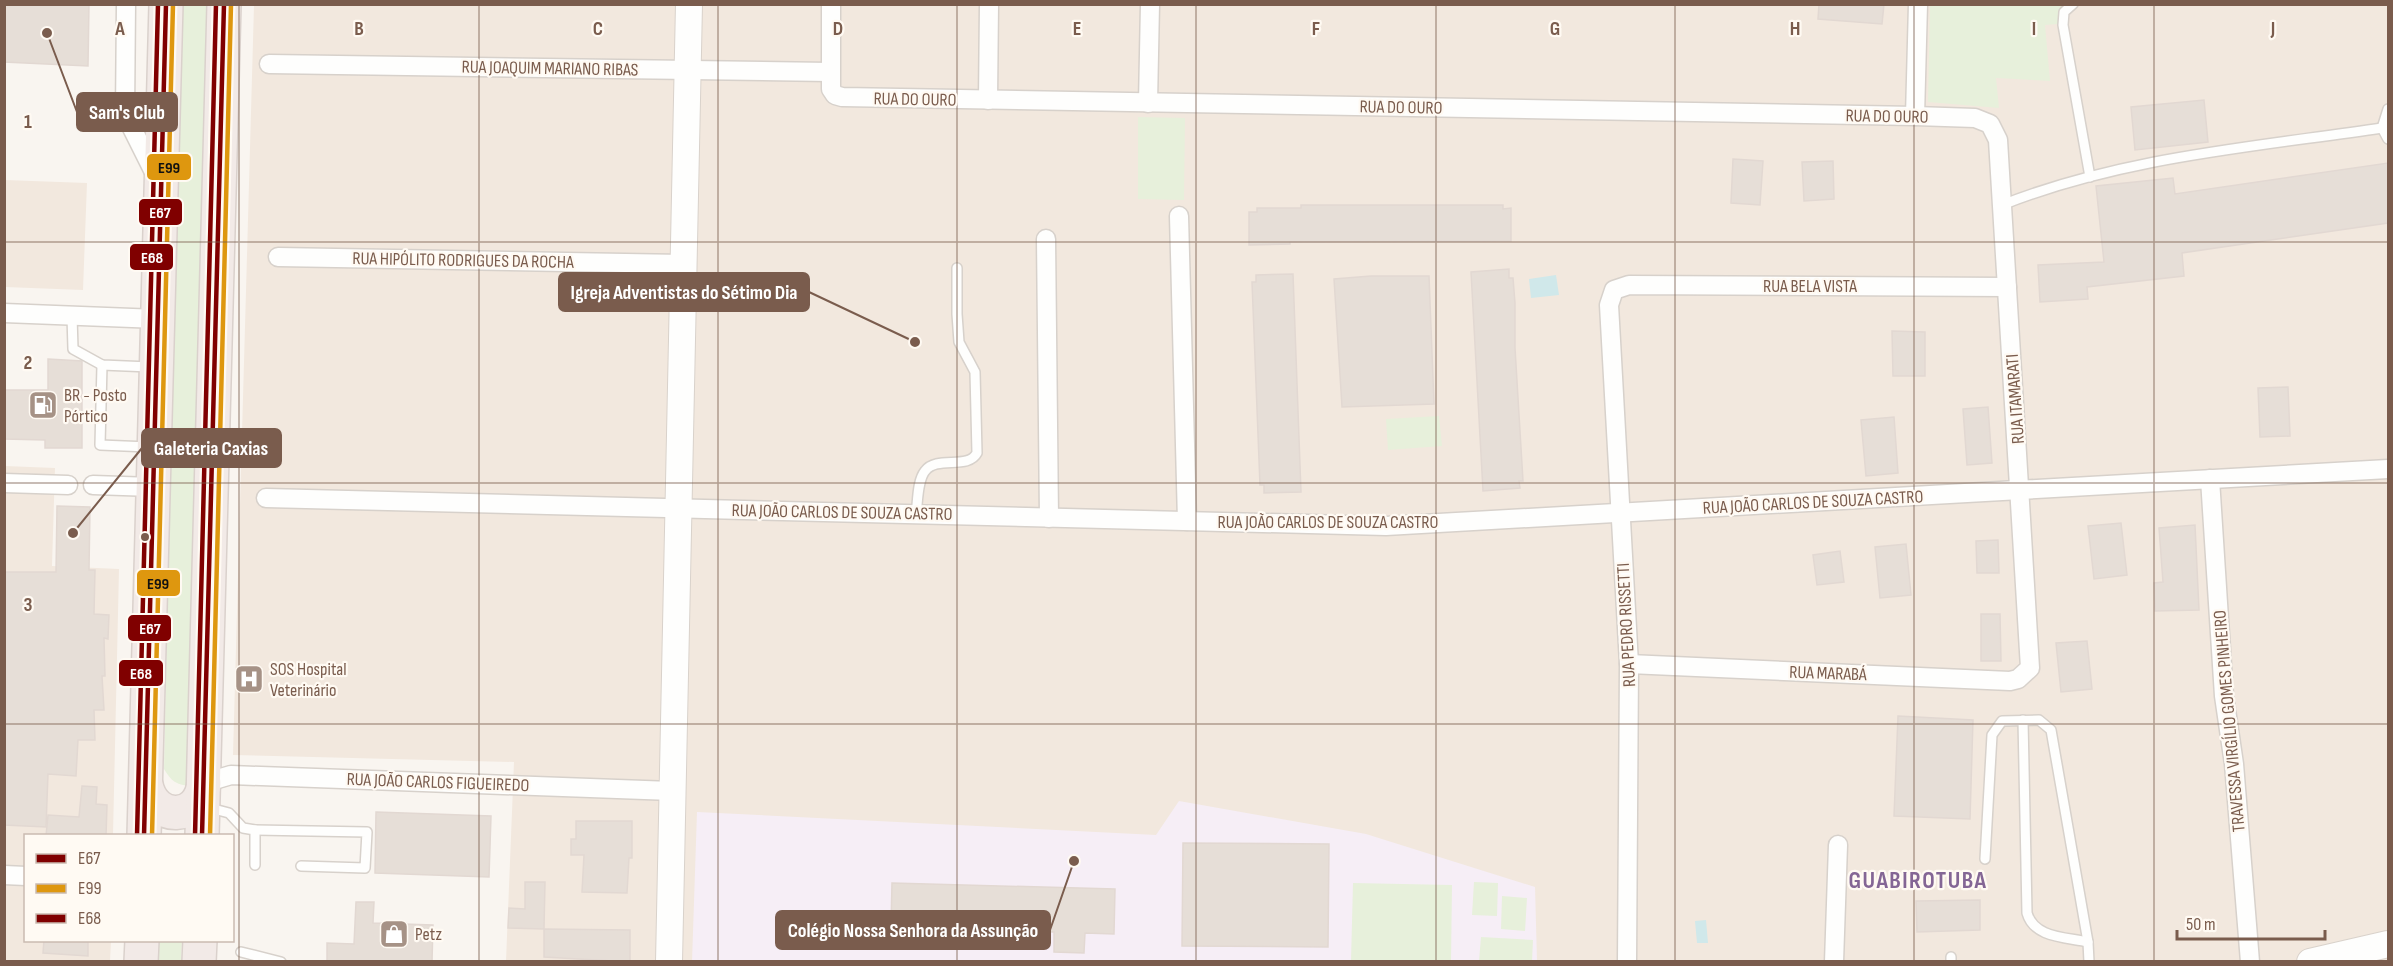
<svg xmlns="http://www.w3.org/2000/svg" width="2393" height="966" font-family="'Sofia Sans Condensed',sans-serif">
<rect width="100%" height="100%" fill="#f9f5f0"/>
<g fill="#f2e8de">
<polygon points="254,5 2388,5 2388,961 506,961 514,762 233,755"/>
<polygon points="5,180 87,183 83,290 5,287"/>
<polygon points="5,466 55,468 52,566 119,569 113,835 26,836 26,940 111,941 110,961 5,962"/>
</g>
<polygon fill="#f6eef6" points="1179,801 1366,834 1535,887 1537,961 692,962 697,812 1156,835"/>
<g fill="#e7f0db">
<path d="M180 5H211L195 785C180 787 172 783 164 769Z"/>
<polygon points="1930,5 2065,5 2058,24 2045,25 2050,81 1996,78 1999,108 1928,102"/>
<polygon points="1138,117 1185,118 1184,200 1138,199"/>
<polygon points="1439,416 1442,446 1388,450 1386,419"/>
<polygon points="1474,882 1498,883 1497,916 1472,915"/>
<polygon points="1353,883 1452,885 1451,961 1351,961"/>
<polygon points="1502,896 1527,898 1525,931 1501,929"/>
<polygon points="1481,937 1533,940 1532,961 1479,961"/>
<polygon points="156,941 182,941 181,961 155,962"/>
</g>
<g fill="#d0e8ea">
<polygon points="1556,275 1559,295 1531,298 1529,279"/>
<polygon points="1706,920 1708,943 1697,943 1695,921"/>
</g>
<g fill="#e6ded7" stroke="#e2d8d2" stroke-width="1.5">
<polygon points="4,4 89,4 88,66 4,62"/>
<polygon points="1819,4 1884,4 1882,24 1818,19"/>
<polygon points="2204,100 2208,142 2135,150 2131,107"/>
<polygon points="1733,159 1763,161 1760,205 1731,203"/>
<polygon points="1833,161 1834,199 1804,201 1802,162"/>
<polygon points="2388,163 2388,223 2182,253 2184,276 2087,287 2088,299 2040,302 2038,265 2104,262 2096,186 2173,178 2175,194"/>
<polygon points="1301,205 1503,205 1503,209 1511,208 1511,241 1290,242 1290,244 1249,245 1249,212 1257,212 1257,208 1301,208"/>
<polygon points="1509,269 1509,278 1513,278 1515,303 1515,348 1523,481 1519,481 1520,488 1483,491 1471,272"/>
<polygon points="1293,274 1301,492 1264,493 1264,485 1260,485 1252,282 1256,282 1256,275"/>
<polygon points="1371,276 1429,276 1434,404 1342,407 1334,279"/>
<polygon points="1892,331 1925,332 1925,376 1893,376"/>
<polygon points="48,359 82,361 82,448 45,448 45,440 4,439 4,390 48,390"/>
<polygon points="2288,387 2290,436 2260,437 2258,388"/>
<polygon points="1988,407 1992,463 1967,465 1963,409"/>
<polygon points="1894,417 1898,473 1866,476 1861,420"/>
<polygon points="57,506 90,507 89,570 95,570 94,614 109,615 108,639 104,638 105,676 102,676 104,710 94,710 95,740 78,740 76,776 48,774 46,827 4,825 4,572 56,572"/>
<polygon points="2121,523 2127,575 2094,579 2088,526"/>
<polygon points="2195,525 2199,610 2155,611 2154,583 2163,582 2159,528"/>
<polygon points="1998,540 1999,573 1977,573 1976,541"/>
<polygon points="1906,544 1911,595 1880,598 1875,547"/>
<polygon points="1840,551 1844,582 1817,585 1813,555"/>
<polygon points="1981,614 2000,614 2001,661 1981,661"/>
<polygon points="2087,641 2092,689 2061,692 2056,643"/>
<polygon points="1898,716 1973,720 1970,819 1894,816"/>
<polygon points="82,786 97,787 96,804 107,805 106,836 46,836 48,815 79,817"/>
<polygon points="376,812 491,816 489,877 375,873"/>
<polygon points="576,821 632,821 632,858 629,858 627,893 582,892 584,855 571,855 571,839 576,839"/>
<polygon points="1183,843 1329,844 1328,947 1182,946"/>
<polygon points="525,882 545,882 544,929 508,928 509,908 525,909"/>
<polygon points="892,883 1115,889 1114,934 1085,933 1084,953 1054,952 1054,932 891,927"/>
<polygon points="1980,900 1980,930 1917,932 1916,901"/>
<polygon points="356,902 374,902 373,923 433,925 432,962 327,962 327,943 354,944"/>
<polygon points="544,929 630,930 630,962 544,957"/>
<polygon points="44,940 88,940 88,956 43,953"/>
</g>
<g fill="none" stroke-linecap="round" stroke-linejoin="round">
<g stroke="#d7d1cb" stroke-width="12">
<g id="lane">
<polyline points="2073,4 2064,12 2063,25 2090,177"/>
<polyline points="2388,109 2382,128 2388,139"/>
<path d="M2002 205C2123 157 2254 147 2382 128"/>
<polyline points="72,316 73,349 102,365 150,367"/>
<polyline points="102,365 100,445 149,447"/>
<path d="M916 514C918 502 917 481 925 471 937 455 968 470 977 453L975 372 959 342 957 314V268"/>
<path d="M2023 720 2027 913C2034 938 2065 937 2088 942"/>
<polyline points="210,808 229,813 243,828 255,830 255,865"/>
<polyline points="255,830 367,832 365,868 301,866"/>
<polyline points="1985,859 1992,735 2002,721 2039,720 2051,730 2088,942 2089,962"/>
<polyline points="241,952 281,962"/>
<polyline points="1951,962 1951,957"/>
</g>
</g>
<g stroke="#d7d1cb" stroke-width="21">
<g id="street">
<polyline points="126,4 125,114 157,178"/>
<polyline points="831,4 831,89 835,95 842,97 1915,116 1975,118 1990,124 1998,140 2030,668 2018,679 2010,681 1629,664"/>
<polyline points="269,64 830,72"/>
<polyline points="988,100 989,4"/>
<polyline points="1148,103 1150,4"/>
<polyline points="1915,116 1918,4"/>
<polyline points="1179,216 1187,521"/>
<polyline points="1046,239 1049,518"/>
<polyline points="278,257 684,264"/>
<polyline points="4,313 158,319"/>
<polyline points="2210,479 2224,696 2234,764 2250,962"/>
<polyline points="4,483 68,485"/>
<polyline points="93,485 153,487"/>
<polyline points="266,498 1386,526 2388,469"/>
<polyline points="204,783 231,775 672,791"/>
<polyline points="4,875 26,876"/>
<polyline points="1627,962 1629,664 1609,305 1614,290 1629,285 2007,287"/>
<polyline points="1834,962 1838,845"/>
</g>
</g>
<g stroke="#d9d2cb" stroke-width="28">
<g id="secondary">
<polyline points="669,962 689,4"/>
<polyline points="2310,962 2388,944"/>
</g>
</g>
<g stroke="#dad1cc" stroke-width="36">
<g id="highway">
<path d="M146 785C154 823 200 821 204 783"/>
<polyline points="144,836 166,4"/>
<polyline points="202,836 224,4"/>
<polyline points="141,962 142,940"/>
<polyline points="199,962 200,940"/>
</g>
</g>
<use href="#lane" stroke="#fefefd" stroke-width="9"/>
<use href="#street" stroke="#fefefd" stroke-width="18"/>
<use href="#secondary" stroke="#fefefd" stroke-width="26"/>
<use href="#highway" stroke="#f2eae7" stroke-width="33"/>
<g stroke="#fffaf3" stroke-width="9">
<g id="bus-1">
<polyline points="144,836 166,4"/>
<polyline points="202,836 224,4"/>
</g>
</g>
<g stroke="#fffaf3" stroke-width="9">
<g id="bus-2">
<polyline points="152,836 173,4"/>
<polyline points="210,836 231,4"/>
</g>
</g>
<g stroke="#fffaf3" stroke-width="9">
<g id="bus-3">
<polyline points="137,836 158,4"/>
<polyline points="195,836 216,4"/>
</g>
</g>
<use href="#bus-1" stroke="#800000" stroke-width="4.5"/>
<use href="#bus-2" stroke="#de970f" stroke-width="4.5"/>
<use href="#bus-3" stroke="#800000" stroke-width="4.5"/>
</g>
<path fill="none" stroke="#7a5c4d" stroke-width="1.5" stroke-opacity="0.55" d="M239 4V962M479 4V962M718 4V962M957 4V962M1196 4V962M1436 4V962M1675 4V962M1914 4V962M2154 4V962M4 242H2388M4 483H2388M4 724H2388"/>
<defs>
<g id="fuel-square" transform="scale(1.5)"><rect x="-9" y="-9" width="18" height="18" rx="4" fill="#a69286" stroke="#fffaf3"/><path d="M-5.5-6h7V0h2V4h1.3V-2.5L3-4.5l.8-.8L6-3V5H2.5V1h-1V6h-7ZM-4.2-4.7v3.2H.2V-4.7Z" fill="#fff"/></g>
<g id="hospital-square" transform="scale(1.5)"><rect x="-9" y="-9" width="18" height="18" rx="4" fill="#a69286" stroke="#fffaf3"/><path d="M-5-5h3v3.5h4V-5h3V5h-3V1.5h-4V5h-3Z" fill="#fff"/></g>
<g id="shop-square" transform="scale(1.5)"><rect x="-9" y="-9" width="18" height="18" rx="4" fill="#a69286" stroke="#fffaf3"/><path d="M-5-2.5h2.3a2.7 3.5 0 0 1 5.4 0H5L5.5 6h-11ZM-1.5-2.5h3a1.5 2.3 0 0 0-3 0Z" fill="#fff"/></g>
</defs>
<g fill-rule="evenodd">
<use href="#fuel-square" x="43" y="405"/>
<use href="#hospital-square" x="249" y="679"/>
<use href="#shop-square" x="394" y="934"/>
</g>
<circle fill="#7a5c4d" stroke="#fffaf3" stroke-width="2" cx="145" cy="537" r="5"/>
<g text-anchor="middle" stroke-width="4.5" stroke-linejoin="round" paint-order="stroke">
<g font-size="18" fill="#7a5c4d" stroke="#fffaf3">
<text transform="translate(550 68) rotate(1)" y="6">RUA JOAQUIM MARIANO RIBAS</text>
<text transform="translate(915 99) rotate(1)" y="6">RUA DO OURO</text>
<text transform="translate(1401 107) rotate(1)" y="6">RUA DO OURO</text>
<text transform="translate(1887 116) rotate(1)" y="6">RUA DO OURO</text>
<text transform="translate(463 260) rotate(1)" y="6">RUA HIPÓLITO RODRIGUES DA ROCHA</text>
<text x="1810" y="292">RUA BELA VISTA</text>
<text transform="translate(2015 399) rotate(-94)" y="6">RUA ITAMARATI</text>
<text transform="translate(1813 502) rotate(-3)" y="6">RUA JOÃO CARLOS DE SOUZA CASTRO</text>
<text transform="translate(842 512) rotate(1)" y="6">RUA JOÃO CARLOS DE SOUZA CASTRO</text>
<text x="1328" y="528">RUA JOÃO CARLOS DE SOUZA CASTRO</text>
<text transform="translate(1626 625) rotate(-93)" y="6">RUA PEDRO RISSETTI</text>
<text transform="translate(1828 673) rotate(2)" y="6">RUA MARABÁ</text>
<text transform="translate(2229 721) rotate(-95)" y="6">TRAVESSA VIRGÍLIO GOMES PINHEIRO</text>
<text transform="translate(438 782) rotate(2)" y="6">RUA JOÃO CARLOS FIGUEIREDO</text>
</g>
<g font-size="18" fill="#7a5c4d" stroke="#fffaf3" text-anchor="start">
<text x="64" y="401">BR - Posto<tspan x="64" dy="21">Pórtico</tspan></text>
<text x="270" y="675">SOS Hospital<tspan x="270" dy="21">Veterinário</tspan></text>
<text x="415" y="940">Petz</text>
</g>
<g font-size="24" font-weight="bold" letter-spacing="1.5" fill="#846695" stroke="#fffaf3">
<text x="1918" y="888">GUABIROTUBA</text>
</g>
</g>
<g font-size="20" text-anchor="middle" font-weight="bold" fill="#7a5c4d" stroke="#fffaf3" stroke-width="4.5" stroke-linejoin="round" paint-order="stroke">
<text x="120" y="35">A</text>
<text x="359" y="35">B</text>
<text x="598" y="35">C</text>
<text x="838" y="35">D</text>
<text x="1077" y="35">E</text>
<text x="1316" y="35">F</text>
<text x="1555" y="35">G</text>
<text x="1795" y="35">H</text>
<text x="2034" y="35">I</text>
<text x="2273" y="35">J</text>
<text x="28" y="128">1</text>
<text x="28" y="369">2</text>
<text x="28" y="611">3</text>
</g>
<path fill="none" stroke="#7a5c4d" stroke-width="2" d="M47 33L77 112M915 342L809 292M73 533L142 448M1074 861L1050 930"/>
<g fill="#7a5c4d" stroke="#fffaf3" stroke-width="2">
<circle cx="47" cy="33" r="6"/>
<circle cx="915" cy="342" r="6"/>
<circle cx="73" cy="533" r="6"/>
<circle cx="1074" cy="861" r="6"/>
</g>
<g fill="#7a5c4d" stroke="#7a5c4d" stroke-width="2">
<rect x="77" y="93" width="100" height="38" rx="6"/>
<rect x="559" y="273" width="250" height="38" rx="6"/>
<rect x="142" y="429" width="139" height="38" rx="6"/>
<rect x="776" y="911" width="274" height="38" rx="6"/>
</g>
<g font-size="20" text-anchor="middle" font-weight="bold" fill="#fff">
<text x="127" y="119">Sam's Club</text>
<text x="684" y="299">Igreja Adventistas do Sétimo Dia</text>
<text x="211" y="455">Galeteria Caxias</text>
<text x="913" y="937">Colégio Nossa Senhora da Assunção</text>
</g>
<g stroke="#fffaf3" stroke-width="2">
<rect x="146" y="153" width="46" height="28" rx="6" fill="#de970f"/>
<rect x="138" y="198" width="45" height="28" rx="6" fill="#800000"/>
<rect x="129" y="243" width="45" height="28" rx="6" fill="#800000"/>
<rect x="136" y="569" width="45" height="28" rx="6" fill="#de970f"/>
<rect x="127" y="614" width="45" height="28" rx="6" fill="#800000"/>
<rect x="118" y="659" width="46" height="28" rx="6" fill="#800000"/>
</g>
<g font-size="16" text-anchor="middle" font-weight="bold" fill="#fff">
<text x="160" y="218">E67</text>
<text x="152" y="263">E68</text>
<text x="150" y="634">E67</text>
<text x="141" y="679">E68</text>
</g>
<g font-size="16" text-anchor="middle" font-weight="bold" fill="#111">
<text x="169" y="173">E99</text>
<text x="158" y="589">E99</text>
</g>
<rect width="2393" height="966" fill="none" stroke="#7a5c4d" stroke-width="12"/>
<rect x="24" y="834" width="210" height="108" fill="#fffaf3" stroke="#cabbb1" stroke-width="1.5"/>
<rect x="36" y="854" width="30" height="9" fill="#800000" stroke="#cabbb1" stroke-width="1.5"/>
<text x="78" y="864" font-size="18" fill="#7a5c4d">E67</text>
<rect x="36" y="884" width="30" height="9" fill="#de970f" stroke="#cabbb1" stroke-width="1.5"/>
<text x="78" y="894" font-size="18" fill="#7a5c4d">E99</text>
<rect x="36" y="914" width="30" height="9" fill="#800000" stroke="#cabbb1" stroke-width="1.5"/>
<text x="78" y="924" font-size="18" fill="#7a5c4d">E68</text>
<path d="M2177 930v9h148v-9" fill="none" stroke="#7a5c4d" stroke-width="3"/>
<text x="2186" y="930" font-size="18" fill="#7a5c4d" stroke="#fffaf3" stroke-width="4.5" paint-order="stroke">50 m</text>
</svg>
